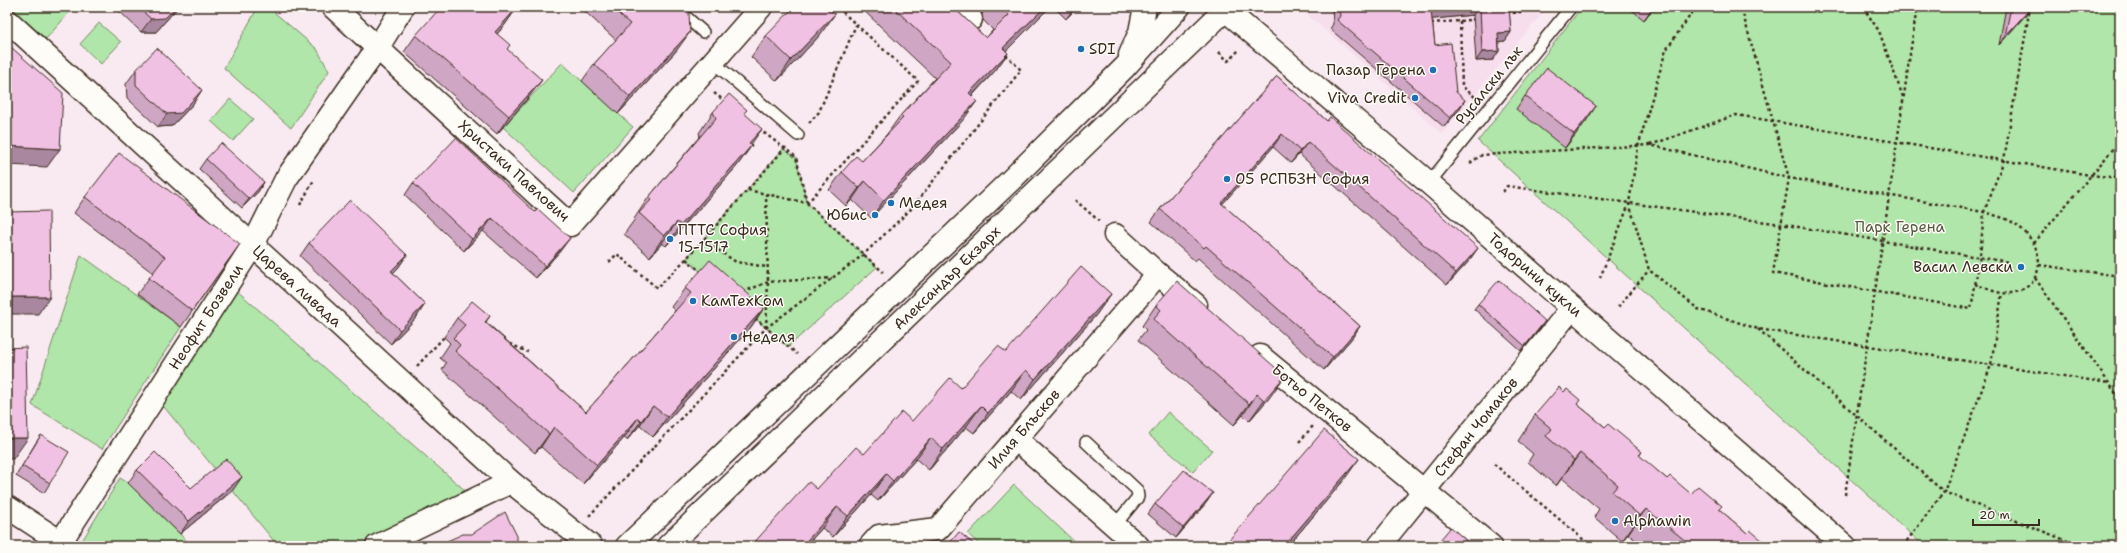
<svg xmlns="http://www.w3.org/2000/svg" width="2127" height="553" font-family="'Shantell Sans',sans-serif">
<rect width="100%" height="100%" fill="#f9eaf1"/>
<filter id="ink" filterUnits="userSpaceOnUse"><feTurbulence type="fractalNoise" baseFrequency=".025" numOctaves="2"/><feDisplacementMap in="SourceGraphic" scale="8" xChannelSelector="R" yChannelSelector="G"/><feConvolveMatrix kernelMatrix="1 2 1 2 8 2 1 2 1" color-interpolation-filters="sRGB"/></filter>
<g filter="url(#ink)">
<polygon fill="#f7deed" points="1299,7 1548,7 1442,134"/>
<g fill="#b0e6a9" stroke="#768864">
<polygon points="9,7 74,7 46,39"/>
<polygon points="258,7 268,7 317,49 329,71 291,128 224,68"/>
<polygon points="1582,7 2120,7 2120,546 1924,546 1478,141"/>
<polygon points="99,23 121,42 101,64 80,44"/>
<polygon points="562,63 633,127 574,193 503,127"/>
<polygon points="230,99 253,119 233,141 211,121"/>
<polygon points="783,149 796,157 807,203 877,267 788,347 686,259"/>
<polygon points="81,255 181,327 102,449 32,405"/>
<polygon points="228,283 476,500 377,546 278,546 155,396"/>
<polygon points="1168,412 1212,450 1193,472 1149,435"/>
<polygon points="120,478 128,483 192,546 79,546"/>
<polygon points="1014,485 1079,546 981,546 968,534"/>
</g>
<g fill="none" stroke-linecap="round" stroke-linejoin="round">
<g stroke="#3b2a1e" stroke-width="14">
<g id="service">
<polyline points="675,7 703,32"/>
<polyline points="713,62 798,135"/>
<polyline points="1429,183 1571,7"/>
<polyline points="1086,442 1137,490 1138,497 1115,525"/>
</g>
</g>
<g stroke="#3b2a1e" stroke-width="25">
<g id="minor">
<polyline points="333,7 570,225 761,7"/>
<polyline points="958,7 971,19"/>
<polyline points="7,20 511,482 591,546"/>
<polyline points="1115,235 1158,274 1196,305"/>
<polyline points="1260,356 1491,546"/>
<polyline points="1016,439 1138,546"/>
<polyline points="7,507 67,546"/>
<polyline points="58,546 253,245 286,179 378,47 403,7"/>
<polyline points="377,546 511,482"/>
<polyline points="870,546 879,536 938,529 1158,274"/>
<polyline points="1379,546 1572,308"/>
</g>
</g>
<g stroke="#3b2a1e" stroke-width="25">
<g id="tertiary">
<polyline points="1222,7 1429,183 1845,546"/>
<polyline points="1130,55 1140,32 1145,7"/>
<polyline points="627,546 1012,179 1125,67 1179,7"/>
<polyline points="668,546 1228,7"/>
</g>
</g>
<g stroke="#3b2a1e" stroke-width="2.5" stroke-dasharray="3 3" stroke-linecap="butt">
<polyline points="1696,7 1666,50 1638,147 1629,203 1649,270 1698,309 1758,329 2109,383"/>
<polyline points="1863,7 1879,31 1903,97"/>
<polyline points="1507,14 1526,11 1526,7"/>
<polyline points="1460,21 1477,19"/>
<polyline points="1431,23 1460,21 1462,86 1476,98"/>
<polyline points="1219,52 1228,61 1239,50"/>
<polyline points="714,93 726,102"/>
<polyline points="809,123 819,112 856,25"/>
<polyline points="759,129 796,157 807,203"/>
<polyline points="1650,145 1736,115 2090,175 2120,178"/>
<polyline points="1470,163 1482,155 1650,145 1789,178 1741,7"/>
<polyline points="748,190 807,203 883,272"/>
<polyline points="1503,192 1507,186 1781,224 2008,262"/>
<polyline points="1075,200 1099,221"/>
<polyline points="807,203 918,81 837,7"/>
<polyline points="300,205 314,180"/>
<polyline points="703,240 736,262 767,267"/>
<polyline points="2034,243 2120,141"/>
<polyline points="686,259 701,272"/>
<polyline points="609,262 617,254 657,288 686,259 786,147"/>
<polyline points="2039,265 2120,276"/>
<polyline points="1600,278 1629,204"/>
<polyline points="2035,278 2120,399"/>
<path d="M1975 284C1986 288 1999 295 2011 293 2019 292 2027 288 2032 282 2047 262 2035 239 2018 226 2008 218 1996 216 1984 212L1789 178 1773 273 1971 309 1980 256 1984 212 2004 160 2030 7"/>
<polyline points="743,292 768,282 832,278"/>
<polyline points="1618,307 1649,270"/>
<polyline points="755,318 797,354"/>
<polyline points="766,328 768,282 766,194"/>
<polyline points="1758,329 1944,492 2080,546"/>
<polyline points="510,344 528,352"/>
<polyline points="417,366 445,336"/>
<polyline points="1299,442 1313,426"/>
<polyline points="1494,464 1591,546"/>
<polyline points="1845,495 1917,7"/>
<polyline points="589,516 766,328 863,255 911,209 1021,70 1005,54"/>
<polyline points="1903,546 1944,492 1991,365 2002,293"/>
</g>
<use href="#service" stroke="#fdfcf7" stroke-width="11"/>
<use href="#minor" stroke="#fdfcf7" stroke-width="22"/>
<use href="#tertiary" stroke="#fdfcf7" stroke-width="22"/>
</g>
<g fill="#cfa6c3" stroke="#3b2a1e">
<polygon points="115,7 178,7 156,32 141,32"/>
<polygon points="580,7 682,7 677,50 618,114 582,81 594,64 616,40"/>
<polygon points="860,7 953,7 986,38 993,30 983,20 982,14 988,7 1050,7 1006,51 1008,53 995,71 972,96 964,119 871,218 852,200 846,206 829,190 842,172 862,161 887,134 900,116 935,78"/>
<polygon points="1054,7 1078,7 1066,19"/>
<polygon points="1332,7 1523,7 1521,10 1509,11 1511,32 1505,41 1499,41 1499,51 1493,60 1476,61 1473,15 1432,19 1435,45 1456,92 1459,110 1444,127 1330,29 1333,24"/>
<polygon points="1628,7 1654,7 1644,20"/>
<polygon points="2006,7 2030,7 2030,9 2023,18 1999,45"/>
<polygon points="516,9 504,26 497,34 507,49 529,97 497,134 404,52 416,35"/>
<polygon points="820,35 777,81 751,57 766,36"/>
<polygon points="136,70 193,104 172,126 158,127 127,98 126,84"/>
<polygon points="1277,76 1327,121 1469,261 1447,285 1299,154 1291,163 1273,147 1222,204 1360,326 1352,338 1324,370 1198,258 1195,261 1151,222 1160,209"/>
<polygon points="1525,96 1587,120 1565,148 1516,109"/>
<polygon points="713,112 744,113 751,145 752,145 737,166 666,246 662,243 650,257 624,234 635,219 634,219 648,198 700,136 699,133"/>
<polygon points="206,159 264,182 258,192 242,208 199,169"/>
<polygon points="413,183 561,250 536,278 483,231 464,251 405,195"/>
<polygon points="85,197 240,244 181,327 137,294 153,273 74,213"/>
<polygon points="309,243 407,255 398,268 393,273 425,304 416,318 391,344 300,256"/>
<polygon points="685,288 764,308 751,327 653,437 640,425 627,440 624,438 583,484 541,447 535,453 442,370 446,363 440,358 450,343 444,337 457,318 490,316 486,322 586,412 675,311 671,307"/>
<polygon points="1111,294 1096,315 1021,400 1011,391 974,433 966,427 929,470 916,459 878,501 871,495 833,537 822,528 806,546 751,546 817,489 864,454 961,388 1006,352"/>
<polygon points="1478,304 1542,325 1521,351 1474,309"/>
<polygon points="1156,305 1270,397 1249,421 1243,415 1234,425 1138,340 1146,330 1142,326"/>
<polygon points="1577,404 1605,427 1642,452 1639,456 1667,479 1691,494 1719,509 1747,533 1769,546 1643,546 1628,534 1622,541 1594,517 1599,509 1562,478 1556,486 1528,462 1533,454 1518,441 1535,415"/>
<polygon points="41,435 50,483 44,493 16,476 35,444"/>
<polygon points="137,470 191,488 233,490 180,534 128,483"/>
<polygon points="1344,480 1288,546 1225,546 1229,540"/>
<polygon points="1213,493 1206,503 1176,538 1148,514 1155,504"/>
</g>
<g fill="#a9879f" stroke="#3b2a1e">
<polygon points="176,7 178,7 156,32 141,32 151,19"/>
<polygon points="1045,7 1050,7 990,67 1003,48"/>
<polygon points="1075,7 1078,7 1066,19"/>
<polygon points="1471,7 1479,7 1473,15 1425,20 1431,11"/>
<polygon points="1506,7 1523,7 1521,10 1502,12"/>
<polygon points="1653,7 1654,7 1644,20"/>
<polygon points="516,9 504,26 483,50 495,32"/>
<polygon points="2030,9 2023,18 1999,45 2005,36"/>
<polygon points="835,14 820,35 777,81 791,60"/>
<polygon points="690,32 677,50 618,114 630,97"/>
<polygon points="1511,32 1505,41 1492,42 1498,33"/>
<polygon points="1499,51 1493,60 1476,61 1482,52"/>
<polygon points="1008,53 995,71 956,112 969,93"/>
<polygon points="542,80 529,97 497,134 509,116"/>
<polygon points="202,90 193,104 172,126 158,127 167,114"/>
<polygon points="1465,100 1459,110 1444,127 1450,118"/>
<polygon points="977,101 964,119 871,218 884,200"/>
<polygon points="1596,106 1587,120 1565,148 1574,134"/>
<polygon points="762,129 747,150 749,143"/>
<polygon points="1282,134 1273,147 1212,216 1221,203"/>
<polygon points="1308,142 1299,154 1291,163 1300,151"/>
<polygon points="752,145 737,166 666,246 681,225"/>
<polygon points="7,146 60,149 47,167 7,165"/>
<polygon points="865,181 852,200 846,206 859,188"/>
<polygon points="264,182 258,192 242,208 249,199"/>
<polygon points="492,218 483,231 464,251 472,239"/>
<polygon points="677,222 662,243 650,257 664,236"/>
<polygon points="570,238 561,250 536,278 545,266"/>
<polygon points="1478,248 1469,261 1447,285 1456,273"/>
<polygon points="407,255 398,268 382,285 391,271"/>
<polygon points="1111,294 1096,315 1021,400 1035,379"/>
<polygon points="7,297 50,297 38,314 7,314"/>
<polygon points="425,304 416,318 391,344 400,330"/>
<polygon points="764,308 751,327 653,437 667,417"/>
<polygon points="1360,326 1352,338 1324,370 1333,357"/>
<polygon points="1026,370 1011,391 974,433 988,413"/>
<polygon points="1285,376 1270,397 1249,421 1264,400"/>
<polygon points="1257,394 1243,415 1234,425 1249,404"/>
<polygon points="653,406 640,425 627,440 641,421"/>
<polygon points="981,406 966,427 929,470 943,449"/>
<polygon points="638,418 624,438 583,484 597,465"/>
<polygon points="554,427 541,447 535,453 549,434"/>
<polygon points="7,438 28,438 13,459 7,459"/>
<polygon points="931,438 916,459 878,501 893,481"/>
<polygon points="1580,453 1562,478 1556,486 1574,460"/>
<polygon points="1359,459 1344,480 1288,546 1284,546"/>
<polygon points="886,474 871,495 833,537 848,516"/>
<polygon points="242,477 233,490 180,534 189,521"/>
<polygon points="1213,493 1206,503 1176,538 1183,528"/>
<polygon points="837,507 822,528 806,546 802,546"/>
<polygon points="1646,509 1628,534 1622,541 1640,516"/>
</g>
<g fill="#f1c1e3" stroke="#3b2a1e">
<polygon points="138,7 176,7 165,18 151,19"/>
<polygon points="441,7 514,7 516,9 495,32 510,45 507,49 542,80 509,116 416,35"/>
<polygon points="611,7 682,7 689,12 690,32 630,97 594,64 630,24"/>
<polygon points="794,7 827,7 835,14 791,60 766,36"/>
<polygon points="893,7 953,7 986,38 1009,15 1002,7 1045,7 1003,48 1008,53 969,93 977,101 884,200 865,181 859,188 842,172 856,156 862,161 903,118 900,116 951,62"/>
<polygon points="1339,7 1471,7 1431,11 1435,45 1451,43 1456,92 1465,100 1450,118 1337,20 1340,16"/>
<polygon points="1480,7 1509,7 1511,32 1498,33 1499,51 1482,52"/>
<polygon points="2011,7 2030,7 2030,9 2005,36"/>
<polygon points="7,48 12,48 63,93 60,149 7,146"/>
<polygon points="157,48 202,90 181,113 167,114 136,85 136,70"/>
<polygon points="1547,68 1596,106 1574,134 1525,96"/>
<polygon points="1277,76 1327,121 1330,117 1478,248 1456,273 1308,142 1300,151 1282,134 1221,203 1360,326 1333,357 1206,246 1204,248 1160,209"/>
<polygon points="729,94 747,110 744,113 762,129 749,143 752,145 681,225 677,222 664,236 639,213 651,200 648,198 716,118 713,112"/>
<polygon points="456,138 535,212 538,209 570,238 545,266 492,218 472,239 413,183"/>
<polygon points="221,143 264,182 249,199 206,159"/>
<polygon points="119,153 240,244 192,311 149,278 165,257 85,197"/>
<polygon points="350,200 407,255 391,271 425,304 400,330 309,243"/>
<polygon points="49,211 50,297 7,297 7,212"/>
<polygon points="710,260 764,308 667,417 653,406 641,421 638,418 597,465 554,427 549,434 455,351 460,345 453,338 465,325 457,318 472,301 490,316 485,322 586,412 691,293 685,288"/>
<polygon points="1081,267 1111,294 1035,379 1026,370 988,413 981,406 943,449 931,438 893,481 886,474 848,516 837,507 802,546 751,546 809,482 817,489 856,447 864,454 902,412 912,421 950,378 961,388 998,346 1006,352"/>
<polygon points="1499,280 1545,321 1525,346 1478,304"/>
<polygon points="1177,281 1285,376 1264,400 1257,394 1249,404 1153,319 1161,310 1156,305"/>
<polygon points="26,347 28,438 7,438 7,348"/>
<polygon points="1559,387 1564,392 1567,389 1580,400 1577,404 1605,427 1608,424 1642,452 1639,455 1667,479 1670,476 1691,494 1698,486 1722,506 1719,509 1747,533 1750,530 1769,546 1692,546 1646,509 1640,516 1612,492 1618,485 1580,453 1574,460 1546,436 1552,429 1535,415"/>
<polygon points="1324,430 1359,459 1284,546 1236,546 1229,540"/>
<polygon points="41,435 69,452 50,483 22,466"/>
<polygon points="155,452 191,488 226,459 242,477 189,521 137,470"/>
<polygon points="1184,470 1213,493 1183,528 1155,504"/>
<polygon points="505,512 517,536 517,544 518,546 436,546 463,534 472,534"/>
<polygon points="1451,527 1472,546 1435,546"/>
<polygon points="959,532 976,546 947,546"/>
</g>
</g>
<g fill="#1f6fb2" stroke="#fdfcf7" stroke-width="1.5">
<circle cx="1081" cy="49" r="4"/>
<circle cx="1433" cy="70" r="4"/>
<circle cx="1415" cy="98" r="4"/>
<circle cx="1227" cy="179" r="4"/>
<circle cx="891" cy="203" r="4"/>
<circle cx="875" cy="215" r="4"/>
<circle cx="670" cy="239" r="4"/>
<circle cx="2021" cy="267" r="4"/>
<circle cx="693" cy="301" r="4"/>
<circle cx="734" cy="337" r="4"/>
<circle cx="1615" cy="521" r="4"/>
</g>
<g text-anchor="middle" stroke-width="3" stroke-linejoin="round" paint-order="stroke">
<g font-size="15" fill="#3b2a1e" stroke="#fdfcf7" text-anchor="start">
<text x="1089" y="54">SDI</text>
<text x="1425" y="75" text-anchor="end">Пазар Герена</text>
<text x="1407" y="103" text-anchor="end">Viva Credit</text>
<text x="1235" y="184">05 РСПБЗН София</text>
<text x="899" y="208">Медея</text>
<text x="867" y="220" text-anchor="end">Юбис</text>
<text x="678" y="235">ПТТС София<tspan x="678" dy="17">15-1517</tspan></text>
<text x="2013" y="272" text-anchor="end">Васил Левски</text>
<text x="701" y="306">КамТехКом</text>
<text x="742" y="342">Неделя</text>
<text x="1623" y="526">Alphawin</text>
</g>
<g font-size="15" fill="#3b2a1e" stroke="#fdfcf7">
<text transform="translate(1489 85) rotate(-51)" y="5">Русалски лък</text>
<text transform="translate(514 171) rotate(42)" y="5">Христаки Павлович</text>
<text transform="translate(1535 275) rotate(41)" y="5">Тодорини кукли</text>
<text transform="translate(947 278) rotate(-44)" y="5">Александър Екзарх</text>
<text transform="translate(297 286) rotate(42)" y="5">Царева ливада</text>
<text transform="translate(206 317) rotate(-57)" y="5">Неофит Бозвели</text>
<text transform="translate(1312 398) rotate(39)" y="5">Ботьо Петков</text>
<text transform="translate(1476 427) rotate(-51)" y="5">Стефан Чомаков</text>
<text transform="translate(1024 429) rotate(-49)" y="5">Илия Блъсков</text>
</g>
<g font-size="15" fill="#585941" stroke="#fdfcf7">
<text x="1900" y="232">Парк Герена</text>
</g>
</g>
<rect width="2127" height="553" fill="none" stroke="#fdfcf7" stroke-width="24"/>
<rect x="12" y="12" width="2103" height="529" fill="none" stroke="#3b2a1e" stroke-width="1.5" filter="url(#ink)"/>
<path d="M1973 519v6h66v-6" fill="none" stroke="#3b2a1e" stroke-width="2"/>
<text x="1979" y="519" font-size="12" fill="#3b2a1e" stroke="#fdfcf7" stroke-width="3" paint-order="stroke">20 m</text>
</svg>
